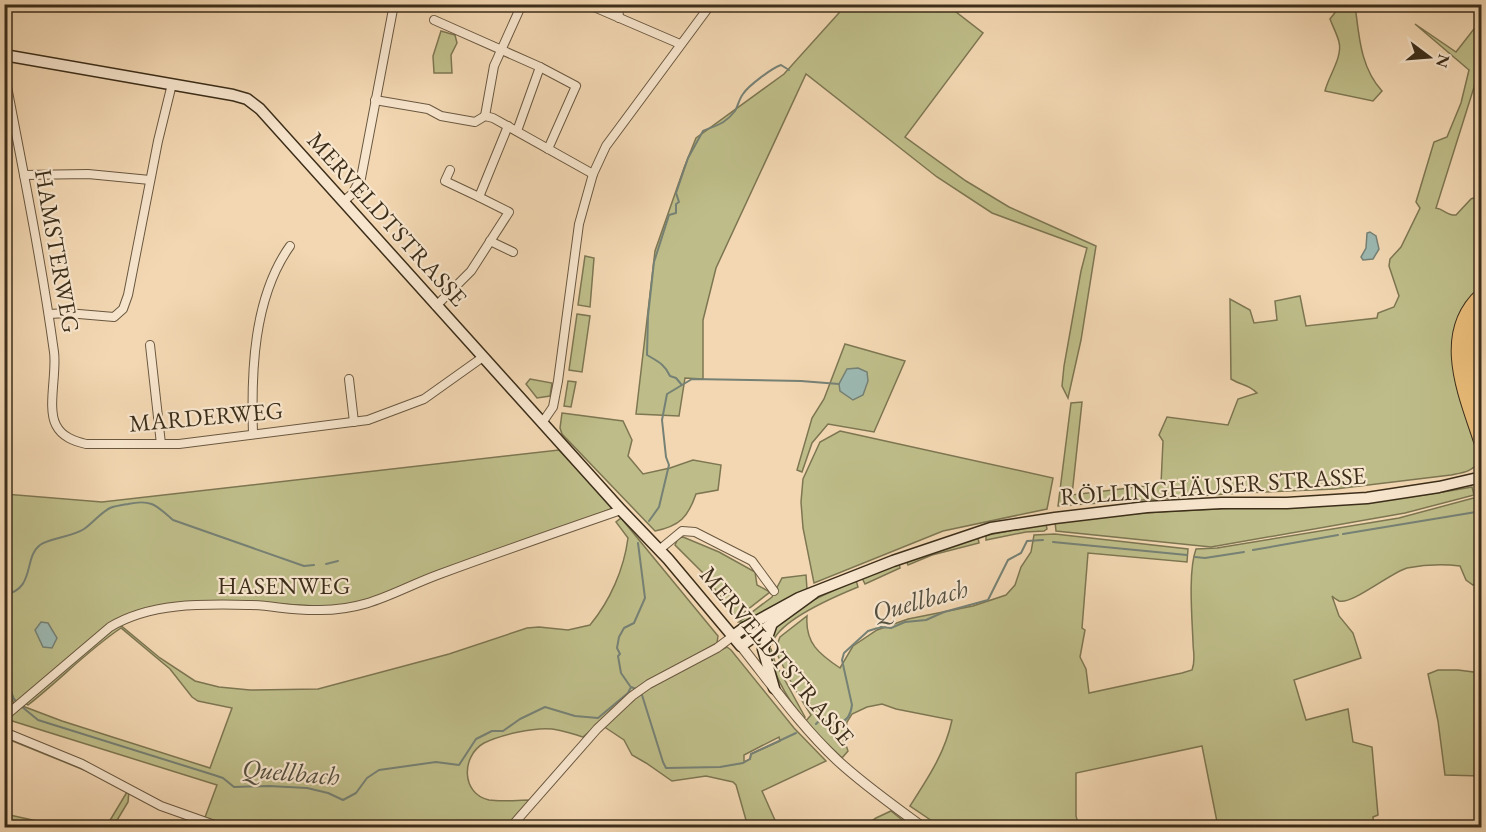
<svg xmlns="http://www.w3.org/2000/svg" width="1486" height="832" font-family="'EB Garamond',serif">
<rect width="100%" height="100%" fill="#f2d7b2"/>
<filter id="stains"><feTurbulence type="fractalNoise" baseFrequency=".00333" numOctaves="4"/><feColorMatrix values="0 0 0 0 .2 0 0 0 0 .09 0 0 0 0 .02 0 0 0 .5 -.17"/></filter>
<radialGradient id="worn" r=".72"><stop offset=".6" stop-color="#630" stop-opacity="0"/><stop offset="1" stop-color="#630" stop-opacity=".3"/></radialGradient>
<g fill="#bebd89" stroke="#7d7652" stroke-width="1.5" fill-rule="evenodd">
<polygon points="847,4 947,5 983,33 905,137 966,181 1009,207 1096,246 1081,340 1068,398 1062,386 1064,366 1081,271 1087,248 992,213 937,177 806,74 716,268 703,320 703,379 685,378 679,416 636,414 655,251 684,168 696,138 784,74"/>
<path d="M1341 5H1355C1359 35 1360 67 1382 91L1373 101 1325 91C1328 77 1343 57 1339 42 1337 34 1333 27 1330 19Z"/>
<path d="M1481 20V65L1436 208C1444 209 1447 216 1456 215L1471 199 1481 195V287C1439 323 1451 380 1469 425 1472 435 1482 450 1478 461 1474 472 1461 473 1451 475L1335 489 1240 493 1058 506 1071 403 1082 402 1072 495 1161 484 1163 441 1159 435 1167 417 1228 425 1238 399 1257 393C1247 383 1242 386 1231 379L1230 299 1250 310 1254 323 1277 320 1275 301 1300 296 1306 326 1377 318 1378 313 1394 307 1399 296 1389 266 1390 259 1401 247 1420 208 1416 202 1434 142 1447 137 1461 103 1469 70 1415 24 1456 52Z"/>
<polygon points="441,31 455,35 457,43 451,55 452,73 434,73 433,56"/>
<polygon points="585,256 594,258 590,307 578,305"/>
<polygon points="577,314 590,316 582,372 569,370"/>
<path d="M1481 320V394C1474 370 1468 343 1481 320Z"/>
<polygon points="845,344 905,361 874,432 828,424 812,443 802,472 797,470 812,418 824,399"/>
<polygon points="530,379 552,383 550,396 537,398 526,384"/>
<polygon points="568,381 576,382 571,407 564,406"/>
<path d="M562 413 623 421 632 440 628 456 643 474 670 468 693 460 721 465 718 490 696 494C688 517 680 526 655 531L562 434 560 428Z"/>
<polygon points="840,431 1053,478 1047,509 943,531 814,583 803,528 801,502 803,479 820,442"/>
<polygon points="559,450 611,505 611,509 385,596 337,607 240,602 127,615 14,704 5,679 5,494 102,502"/>
<path d="M1472 487 1474 495 1405 513 1211 547 1056 531 1055 522C1109 515 1163 511 1218 509 1304 505 1388 503 1472 487Z"/>
<path d="M1481 496V577L1479 575 1476 583 1473 585 1466 580 1460 566C1443 564 1423 565 1407 568 1390 573 1352 605 1339 601 1337 600 1333 597 1332 596L1339 616 1353 633 1361 658 1294 680 1306 720 1348 709 1353 742 1372 747 1378 815 1373 817 1374 827H1218L1202 746 1076 773V816L1079 827H941L910 806C928 778 945 753 952 720L896 709 882 704 867 707 852 714 847 722 844 739 848 751 842 758 805 722 811 715 794 688 775 650 780 637 807 616C805 643 819 654 840 668L853 646 877 630 908 619 973 606 1006 595 1015 585 1021 567 1031 552 1034 535 1055 534 1188 549 1187 562 1088 553 1082 628 1085 630 1080 657 1086 669 1089 693 1182 673 1192 670C1196 660 1193 652 1193 642 1192 617 1188 571 1196 549L1217 548 1399 518Z"/>
<path d="M621 518 718 636 717 643 644 684 583 737C573 734 562 730 552 729 534 727 500 735 484 743 461 756 461 794 489 800 502 802 518 800 531 800L507 827H232L204 820 217 785 6 719 17 704 62 721 210 768 232 708 198 701 192 697 170 669 121 628C88 650 60 680 28 705L24 702 119 624 160 658 195 681 219 687 250 690 318 689 449 654 527 628 539 627 568 630 590 625C610 601 624 569 628 538L616 522Z"/>
<polygon points="1046,524 1047,529 1044,531 1026,532 986,540 986,536 988,535"/>
<polygon points="683,537 719,552 755,572 757,585 770,592 738,617 731,611 704,574 675,545 678,538"/>
<polygon points="978,538 979,543 932,555 908,565 906,560"/>
<polygon points="899,563 900,568 865,584 862,578"/>
<polygon points="806,575 807,589 744,622 739,622 772,597 782,578"/>
<path d="M856 580 858 587C836 596 778 620 772 644H766L772 630 811 601Z"/>
<path d="M727 647 731 650 794 728 826 761 762 791 778 827H748L736 785 733 782 706 776 672 781 646 763 632 755 624 740 603 726 650 685ZM779 737 780 741 751 754 750 759 744 762V755Z"/>
<path d="M768 649H771L775 662 805 717 803 719C787 698 773 674 768 649Z"/>
<polygon points="1438,670 1458,670 1481,673 1481,776 1445,775 1438,721 1428,674"/>
<polygon points="5,734 97,773 129,791 128,802 113,827 106,827 127,792 94,774 5,738"/>
<polygon points="891,811 911,827 863,827 876,818"/>
<polygon points="5,814 60,826 64,827 5,827"/>
</g>
<g fill="#9cb8b1" stroke="#768175" stroke-width="1.5">
<polygon points="1370,232 1376,236 1379,249 1373,259 1363,260 1361,257 1366,248 1367,233"/>
<polygon points="858,368 867,372 868,381 863,395 853,400 840,391 839,384 847,369"/>
<polygon points="41,622 48,623 57,638 52,648 43,647 35,630"/>
</g>
<g fill="none" stroke-linecap="round" stroke-linejoin="round">
<g stroke="#768175" stroke-width="2">
<path d="M681 384 676 378 670 376C665 364 657 361 647 355L648 316 654 262 669 215 676 213V204L679 202 676 193 688 158 703 131C716 125 724 125 735 111 738 106 739 99 743 94 748 86 772 68 781 65L789 70"/>
<polyline points="649,521 659,507 669,465 666,457 662,420 667,394 692,379 801,381 839,384"/>
<polyline points="1343,534 1482,511"/>
<polyline points="1053,542 1187,555"/>
<polyline points="1253,550 1338,535"/>
<polyline points="1195,557 1205,558 1244,552"/>
<polyline points="326,564 338,561"/>
<path d="M4 595C36 589 23 558 40 545 50 538 72 537 84 529 93 523 100 513 110 508 115 506 122 505 128 504 151 499 156 505 173 520L304 566 314 565"/>
<polyline points="4,674 14,699 17,702"/>
<polyline points="630,686 621,673 618,656 620,654 617,648 619,637 624,628 634,623 645,598 638,543"/>
<polyline points="642,695 663,762 666,768 720,767 743,763 750,759 751,754 796,733"/>
<polyline points="21,706 38,720 214,775 223,778 234,787 269,786 307,788 328,793 343,800 356,793 367,778 379,770 436,762 459,765 476,739 492,731 503,731 520,719 545,707 575,716 598,718 628,693 631,687 636,689"/>
<path d="M816 724 820 720C836 724 849 727 852 705L842 660 844 653 868 631 881 627 891 628 905 622 926 620 944 612 988 600 1008 560 1021 553 1027 541 1043 540"/>
</g>
<g stroke="#6a5840" stroke-width="10">
<g id="minor">
<polyline points="587,4 680,44"/>
<polyline points="618,4 619,18"/>
<polyline points="434,20 540,67 576,86 548,149"/>
<path d="M4 71C22 165 41 258 54 352 57 373 47 408 56 425 62 437 74 441 86 444H179L368 420 424 399 483 357"/>
<polyline points="375,100 428,109 441,116 475,122 485,116 493,118 593,174"/>
<polyline points="485,116 494,66 522,4"/>
<polyline points="517,131 540,67"/>
<polyline points="450,170 445,181 479,197 508,126"/>
<polyline points="24,175 88,174 150,180"/>
<polyline points="344,201 352,194 361,178 394,4"/>
<polyline points="490,241 513,252"/>
<polyline points="436,306 471,271 509,212 479,197"/>
<polyline points="49,314 67,313 114,317 123,309 128,295 158,141 172,84"/>
<polyline points="150,345 161,444"/>
<polyline points="349,379 354,422"/>
<polyline points="542,423 553,407 558,381 579,224 593,174 606,146 711,4"/>
<path d="M253 434C251 373 253 298 290 246"/>
<polyline points="659,550 682,531 695,532 752,561 774,591"/>
<path d="M4 717 110 627C151 602 205 604 252 605 274 606 297 611 320 610 370 610 396 590 440 574 500 552 560 531 621 510"/>
<polyline points="4,732 82,764 161,806 223,828"/>
<polyline points="510,828 597,729 632,696 649,684 717,648 733,636"/>
</g>
</g>
<g stroke="#6a5840" stroke-width="11">
<path id="tertiary" d="M741 646C772 685 801 726 837 760 864 785 894 806 924 828"/>
</g>
<g stroke="#3c2e1a" stroke-width="13">
<g id="secondary">
<polyline points="4,55 233,95 247,99 260,109 621,510 668,559 741,646 814,593"/>
<polyline points="771,626 763,649 774,688"/>
<polyline points="733,636 744,628 799,598 893,561 991,528 1055,518 1147,507 1221,503 1287,503 1367,498 1439,487 1482,477"/>
</g>
</g>
<g stroke="#3c2e1a" stroke-width="16">
<g id="motorway">
<path d="M1482 295C1438 335 1467 397 1482 444"/>
<path d="M1482 310C1460 342 1470 373 1482 407"/>
</g>
</g>
<use href="#minor" stroke="#f7e5cd" stroke-width="8"/>
<use href="#tertiary" stroke="#f7e5cd" stroke-width="9"/>
<use href="#secondary" stroke="#f7e5cd" stroke-width="10"/>
<use href="#motorway" stroke="#e9bc79" stroke-width="14"/>
</g>
<g text-anchor="middle" stroke-width="4.5" stroke-linejoin="round" paint-order="stroke">
<g font-size="24" fill="#3c2e1a" stroke="#f7e5cd">
<text transform="translate(387 219) rotate(48)" y="8">MERVELDTSTRASSE</text>
<text transform="translate(57 251) rotate(80)" y="8">HAMSTERWEG</text>
<text transform="translate(206 417) rotate(-5)" y="8">MARDERWEG</text>
<text transform="translate(1213 486) rotate(-4)" y="8">RÖLLINGHÄUSER STRASSE</text>
<text x="284" y="594">HASENWEG</text>
<text transform="translate(777 656) rotate(50)" y="8">MERVELDTSTRASSE</text>
</g>
<g font-size="26" font-style="italic" fill="#545040" stroke="#f7e5cd">
<text transform="translate(920 600) rotate(-15)" y="9">Quellbach</text>
<text transform="translate(291 772) rotate(5)" y="9">Quellbach</text>
</g>
</g>
<rect width="1486" height="832" fill="none" stroke="#f2d7b2" stroke-width="24"/>
<rect x="6" y="6" width="1474" height="820" fill="none" stroke="#3c2e1a" stroke-width="3"/>
<rect x="12" y="12" width="1462" height="808" fill="none" stroke="#3c2e1a" stroke-width="1.5"/>
<g transform="translate(1429 57) rotate(106)" stroke="#f7e5cd" stroke-width="4.5" paint-order="stroke">
<path d="M0-4.5L10 22L0 15L-10 22Z" fill="#3c2e1a"/>
<text y="-9" font-size="16" font-weight="bold" text-anchor="middle" fill="#3c2e1a">N</text>
</g>
<rect width="100%" height="100%" filter="url(#stains)"/>
<rect width="100%" height="100%" fill="url(#worn)"/>
</svg>
